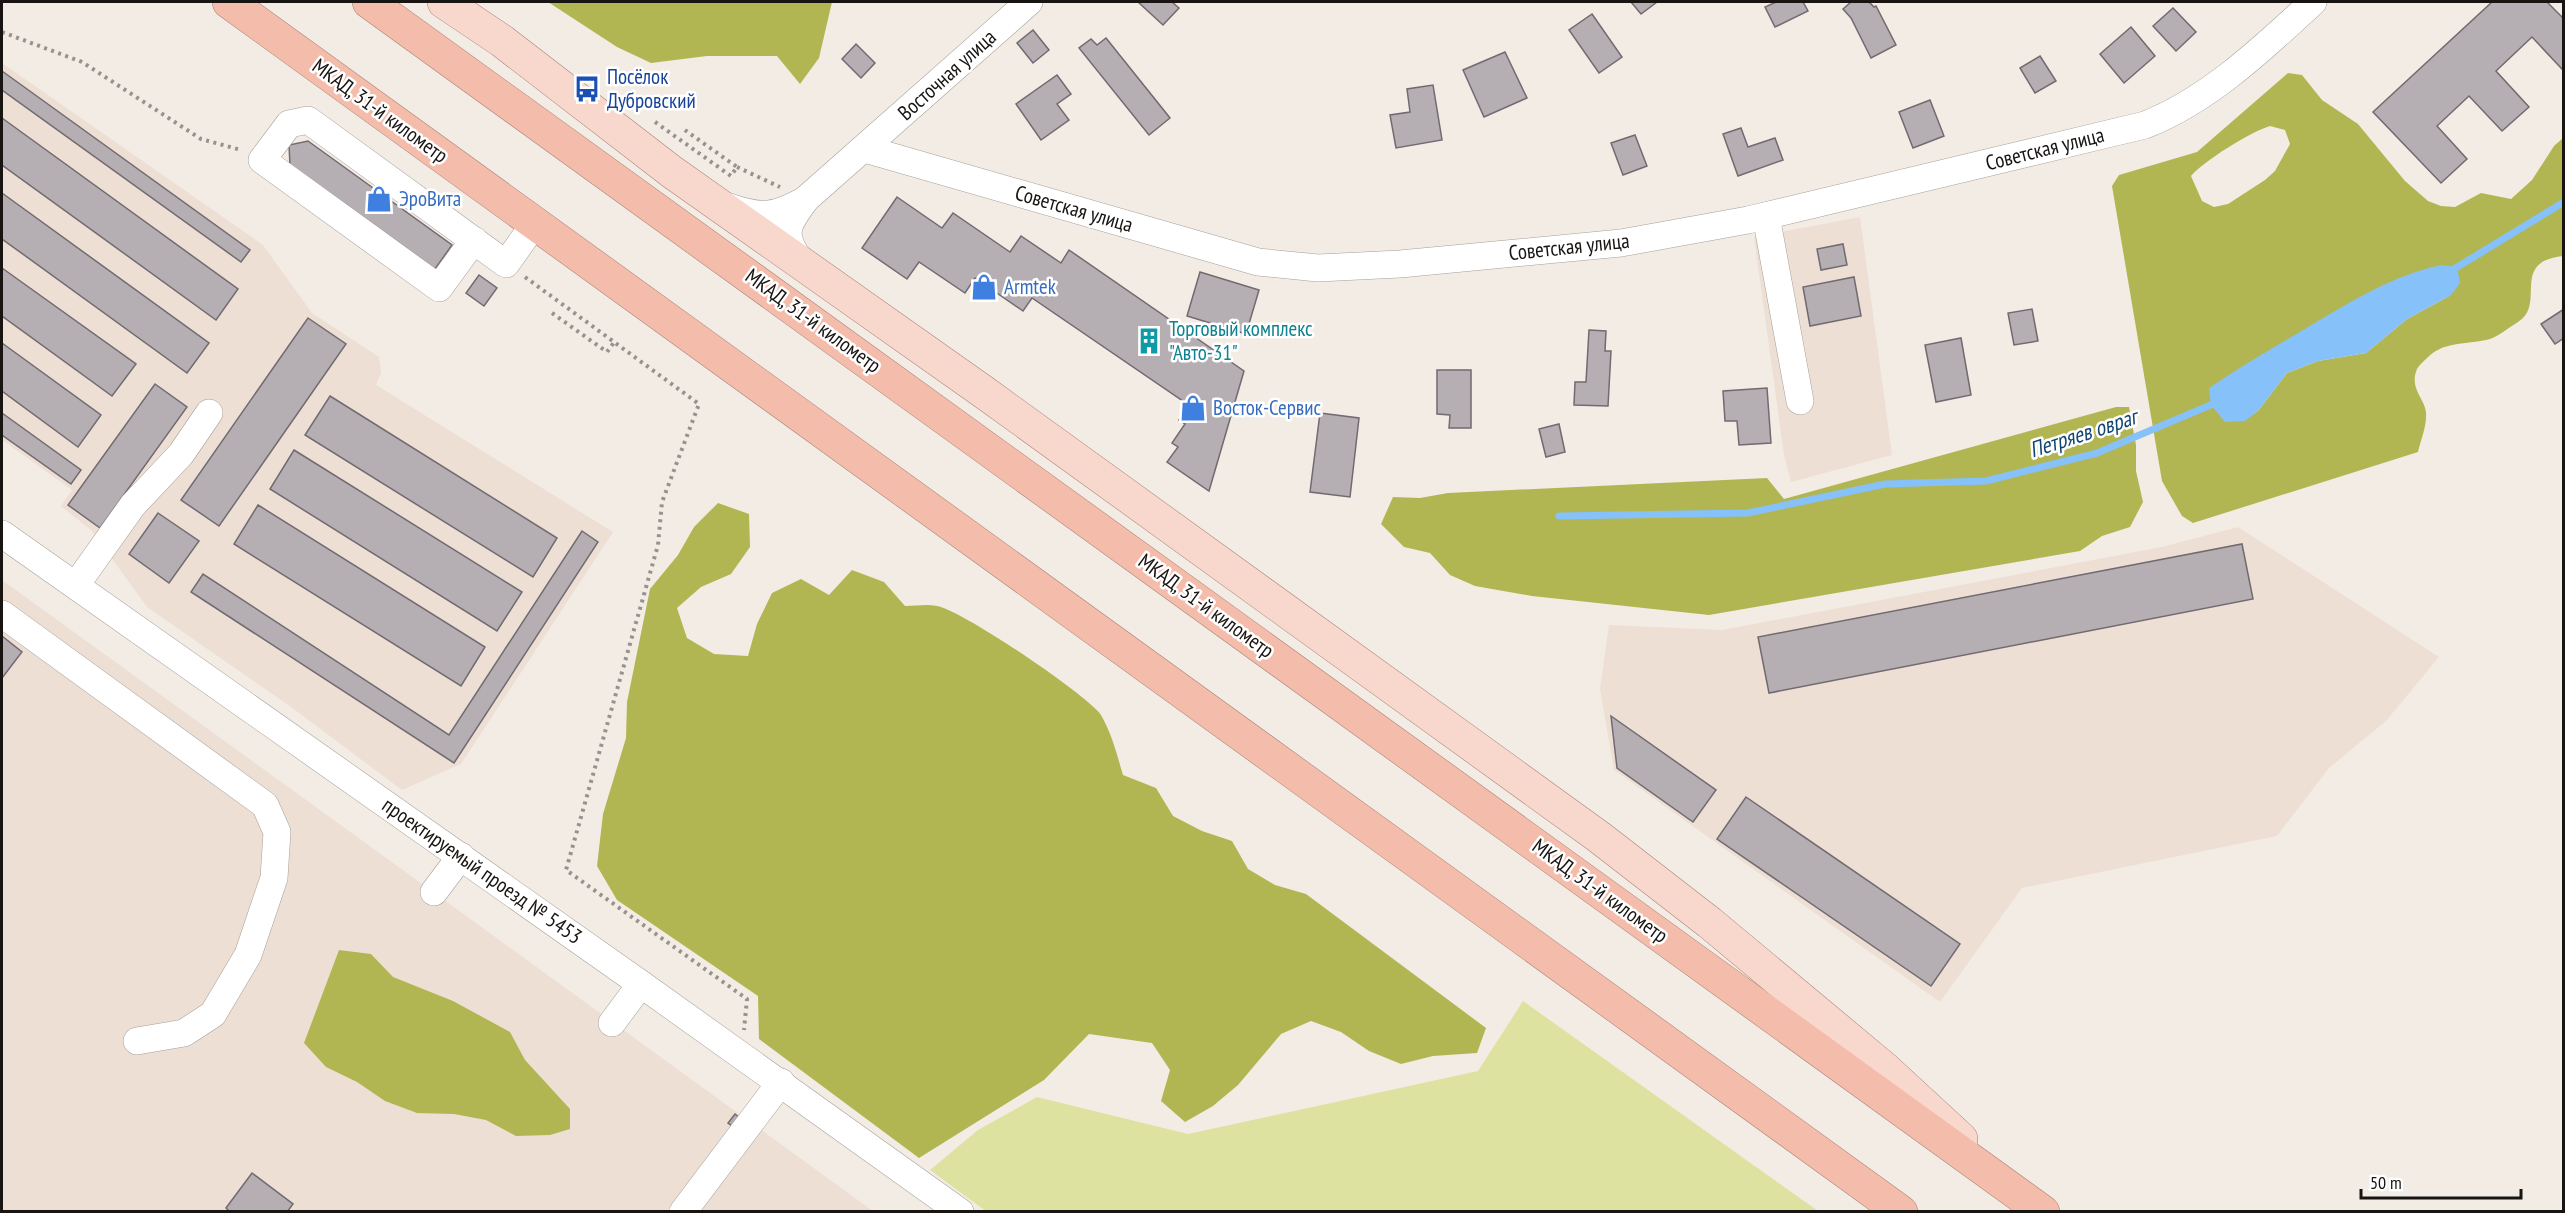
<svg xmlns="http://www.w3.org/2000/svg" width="2565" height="1213" font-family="'PT Sans Narrow',sans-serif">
<rect width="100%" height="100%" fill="#f3ece5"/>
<g fill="#eddfd4">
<polygon points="2,63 263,245 312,313 379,357 381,373 376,385 613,532 461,764 402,790 291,707 147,607 92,531 61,506 72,490 2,440"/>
<polygon points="1860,217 1892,455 1791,482 1784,455 1754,237"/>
<polygon points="2238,527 2439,657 2386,721 2329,768 2277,836 2022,888 1940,1002 1614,770 1600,689 1609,625 1722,630 2162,547"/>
<polygon points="2,580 418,881 873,1211 2,1211"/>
</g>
<polygon fill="#dee2a0" points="1523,1001 1818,1211 987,1212 930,1170 978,1130 1037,1097 1188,1134 1478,1071"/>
<g fill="#b2b652" fill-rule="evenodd">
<polygon points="548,2 832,2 819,58 800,84 777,56 707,56 651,63 617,47"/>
<path d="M2288 73 2302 75 2322 100 2358 124 2405 181 2428 201 2441 206 2455 207 2481 193 2511 199 2532 180 2554 146 2563 138V256C2509 262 2547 304 2518 322 2508 328 2497 338 2486 340 2463 345 2443 341 2426 359 2423 362 2419 365 2417 369 2409 389 2424 397 2426 412 2427 426 2421 439 2418 452L2193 523 2182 516 2162 481 2112 186 2119 175 2197 152ZM2270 126 2285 130 2290 144 2275 171 2265 180 2228 204 2214 207 2202 201 2191 176C2204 161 2250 132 2270 126ZM2451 295 2407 319 2366 353 2318 361 2287 373 2258 411 2245 420 2211 405Z"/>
<polygon points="2116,407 2129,407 2136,445 2136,471 2143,502 2130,527 2102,536 2080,551 1709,615 1532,596 1475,586 1450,575 1430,553 1404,547 1381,524 1393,497 1420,498 1448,493 1767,478 1784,499"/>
<path d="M718 503 749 514 750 547 731 574 701 587 677 608 687 638 714 654 748 656 757 624 772 593 801 579 829 595 852 570 884 582 905 606C915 606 927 604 937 606 960 609 1089 696 1101 715 1112 734 1117 755 1123 775L1156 788 1173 816 1202 831 1232 841 1248 869 1275 885 1306 894 1486 1028 1477 1053 1433 1056 1401 1064 1369 1051 1341 1032 1311 1021 1281 1034 1238 1085 1213 1106 1185 1122 1161 1101 1170 1070 1152 1043 1089 1034 1044 1080 919 1158 759 1039 758 996 617 900 597 866 603 814 626 738 627 702 650 589 678 555 694 527Z"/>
<polygon points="339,950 371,954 393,977 453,1001 510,1032 525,1060 570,1109 570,1129 550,1135 516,1136 486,1120 454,1114 417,1113 385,1101 357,1082 326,1067 304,1043"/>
</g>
<path fill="#87c1f9" d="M2442 265 2457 267 2460 283 2451 295 2407 319 2366 353 2318 361 2287 373 2258 411 2245 421 2225 422 2211 405 2209 388C2241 366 2275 347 2308 327 2351 302 2392 275 2442 265Z"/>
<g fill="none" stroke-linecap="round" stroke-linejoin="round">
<g stroke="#87c1f9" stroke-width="7">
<polyline points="2449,272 2564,202"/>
<polyline points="1559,516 1748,513 1885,484 1986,481 2097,453 2220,401"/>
</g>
</g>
<g fill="#b5aeb3" stroke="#716a70" stroke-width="1.5">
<polygon points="1138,2 1172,2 1179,8 1163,25"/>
<polygon points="1631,2 1657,2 1641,14"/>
<polygon points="1776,2 1803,2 1808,11 1775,27 1765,7"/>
<polygon points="1851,2 1869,2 1874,7 1876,6 1896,45 1871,58 1851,18 1843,9"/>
<polygon points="2492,2 2547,2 2564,19 2564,68 2562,69 2532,37 2496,71 2529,107 2502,131 2469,96 2437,126 2467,159 2441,183 2373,112"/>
<polygon points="2173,8 2196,32 2176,51 2153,26"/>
<polygon points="1592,14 1622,57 1599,73 1569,30"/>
<polygon points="2131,27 2155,56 2124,83 2100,54"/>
<polygon points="1033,30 1049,50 1033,63 1017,43"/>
<polygon points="1106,38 1170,118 1149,135 1079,48 1091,39 1097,45"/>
<polygon points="856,44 875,63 861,78 842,59"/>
<polygon points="1505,52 1527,98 1484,117 1463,70"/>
<polygon points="2040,56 2056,81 2035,93 2020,68"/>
<polygon points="2,71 250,250 241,262 2,90"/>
<polygon points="1057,75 1071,94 1057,104 1069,120 1041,140 1016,104"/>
<polygon points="1433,85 1442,140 1396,148 1390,115 1410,112 1407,89"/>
<polygon points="1930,100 1944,136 1913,148 1899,112"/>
<polygon points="2,118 238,289 216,320 2,165"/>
<polygon points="1741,128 1748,147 1775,138 1783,160 1738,176 1723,134"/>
<polygon points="1635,135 1647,166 1623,175 1611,143"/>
<polygon points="308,141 452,245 435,269 290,165 289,145"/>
<polygon points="2,193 209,343 187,373 2,239"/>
<polygon points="897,197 942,228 953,213 1010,252 1021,236 1061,263 1069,250 1244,371 1209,491 1167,462 1178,447 1172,443 1185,424 1179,420 1190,406 1032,298 1023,311 975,278 965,293 919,262 907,279 862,248"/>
<polygon points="1843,244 1847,265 1821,270 1817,249"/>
<polygon points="2,268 136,364 112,396 2,316"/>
<polygon points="1200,272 1259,290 1246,334 1187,316"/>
<polygon points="479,275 497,288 484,306 466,293"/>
<polygon points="1854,277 1861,316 1810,326 1803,287"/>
<polygon points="2032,309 2038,341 2014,345 2008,313"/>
<polygon points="2564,309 2564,338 2555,344 2541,324"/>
<polygon points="308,318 346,344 219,526 181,500"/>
<polygon points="1589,330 1606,331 1605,351 1611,351 1608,406 1574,405 1575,382 1586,382"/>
<polygon points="1961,338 1971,395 1936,402 1925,345"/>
<polygon points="2,343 101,415 78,447 2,391"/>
<polygon points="1437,370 1471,370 1471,428 1449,428 1450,415 1437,414"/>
<polygon points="155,384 187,407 100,528 68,505"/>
<polygon points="1767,388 1771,443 1739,445 1737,421 1725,421 1723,391"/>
<polygon points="330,396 557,538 533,577 305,435"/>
<polygon points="2,413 81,470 71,484 2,435"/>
<polygon points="1320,413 1359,418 1350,497 1310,492"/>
<polygon points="1559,424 1565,452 1546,457 1539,429"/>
<polygon points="294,450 522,592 497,631 270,489"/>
<polygon points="258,505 485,647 461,686 234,544"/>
<polygon points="158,513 199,541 169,583 129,554"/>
<polygon points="582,531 598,542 454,763 191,592 203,574 449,735"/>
<polygon points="2242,544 2253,599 1769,693 1758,637"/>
<polygon points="2,636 22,652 2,678"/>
<polygon points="1611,716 1716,790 1693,822 1617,768"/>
<polygon points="1746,797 1960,944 1931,986 1717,839"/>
<polygon points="735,1114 746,1123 739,1131 728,1123"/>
<polygon points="252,1173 293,1204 287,1212 230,1212 226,1208"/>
</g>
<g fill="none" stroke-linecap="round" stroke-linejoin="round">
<g stroke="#a69f99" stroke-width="28">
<g id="minor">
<path d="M865 149 1258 262 1318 268 1400 264 1621 243 1748 220 2145 125C2209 100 2263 48 2313 2"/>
<path d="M726 206C761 218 773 218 805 200"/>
<polyline points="1766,216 1800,401"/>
<polyline points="474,240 439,288 262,160 289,124 308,120 506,264 535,223"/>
<path d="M802 264C781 234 785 227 806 199L1029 2"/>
<polyline points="2,534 641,984 960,1212"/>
<polyline points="76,585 133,505 181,454 209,413"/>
<polyline points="2,614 265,805 277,832 274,878 248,955 213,1014 184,1033 137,1041"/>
<polyline points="434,892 461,856"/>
<polyline points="612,1023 641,984"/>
<polyline points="683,1212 781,1082"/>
</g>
</g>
<g stroke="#a78175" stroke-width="34">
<polyline id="major" points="444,2 502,41 672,172 985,393 1599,837 1710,923 1884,1068 1961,1139"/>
</g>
<g stroke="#a78175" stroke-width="34">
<g id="highway">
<polyline points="229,2 1901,1212"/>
<polyline points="369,2 2043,1212"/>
</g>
</g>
<g stroke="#97928d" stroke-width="4" stroke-dasharray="3 4.5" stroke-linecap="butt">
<polyline points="2,32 82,62 201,139 241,150"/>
<polyline points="655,122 731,176 737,167 682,128"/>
<polyline points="737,167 780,187"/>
<polyline points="525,277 699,404 662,502 658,545 566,870 747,999 744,1030"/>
<polyline points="552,313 607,352 615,341"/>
</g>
<use href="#minor" stroke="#fff" stroke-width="27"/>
<use href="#major" stroke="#f8d7cd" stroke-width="33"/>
<use href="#highway" stroke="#f4bcab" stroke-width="33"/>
</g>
<defs>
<g id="bus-bare" transform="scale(2.07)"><path d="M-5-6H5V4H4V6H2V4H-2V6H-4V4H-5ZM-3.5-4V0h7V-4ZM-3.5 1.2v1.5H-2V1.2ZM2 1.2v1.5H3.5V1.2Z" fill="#1a4fb4" stroke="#fff" stroke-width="2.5" paint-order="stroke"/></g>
<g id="shop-bare" transform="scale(2.07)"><path d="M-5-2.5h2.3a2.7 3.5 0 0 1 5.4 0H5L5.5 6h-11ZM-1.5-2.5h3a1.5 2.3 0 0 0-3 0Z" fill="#3f7fe0" stroke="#fff" stroke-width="2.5" paint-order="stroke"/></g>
<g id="building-bare" transform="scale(2.07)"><path d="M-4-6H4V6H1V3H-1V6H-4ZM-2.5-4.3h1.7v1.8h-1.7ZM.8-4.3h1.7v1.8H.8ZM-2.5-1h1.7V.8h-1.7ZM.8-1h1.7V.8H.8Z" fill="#0f9aa8" stroke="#fff" stroke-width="2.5" paint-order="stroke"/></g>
</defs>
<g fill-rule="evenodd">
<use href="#bus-bare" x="587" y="89"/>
<use href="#shop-bare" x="379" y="199"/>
<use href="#shop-bare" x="984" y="287"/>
<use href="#building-bare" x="1149" y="341"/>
<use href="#shop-bare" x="1193" y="408"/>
</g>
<g text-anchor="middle" stroke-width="5" stroke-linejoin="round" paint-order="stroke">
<g font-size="21" fill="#171412" stroke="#fff">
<text transform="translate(947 75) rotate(-42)" y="7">Восточная улица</text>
<text transform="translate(380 111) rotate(36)" y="7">МКАД, 31-й километр</text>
<text transform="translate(2045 149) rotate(-14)" y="7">Советская улица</text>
<text transform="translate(1074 209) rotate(16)" y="7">Советская улица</text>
<text transform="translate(1569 247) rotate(-6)" y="7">Советская улица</text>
<text transform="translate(813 321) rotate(36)" y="7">МКАД, 31-й километр</text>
<text transform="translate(1206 606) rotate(36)" y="7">МКАД, 31-й километр</text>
<text transform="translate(482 871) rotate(35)" y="7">проектируемый проезд № 5453</text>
<text transform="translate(1600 891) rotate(36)" y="7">МКАД, 31-й километр</text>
</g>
<g font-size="21" fill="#164399" stroke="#fff" text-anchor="start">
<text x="607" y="84">Посёлок<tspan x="607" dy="24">Дубровский</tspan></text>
</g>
<g font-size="21" fill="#366cbe" stroke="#fff" text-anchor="start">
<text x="399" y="206">ЭроВита</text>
<text x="1004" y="294">Armtek</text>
<text x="1213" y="415">Восток-Сервис</text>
</g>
<g font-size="21" fill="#0d838f" stroke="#fff" text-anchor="start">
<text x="1169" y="336">Торговый комплекс<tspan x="1169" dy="24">"Авто-31"</tspan></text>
</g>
<g font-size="22" font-style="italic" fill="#0f4571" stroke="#fff">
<text transform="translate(2083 433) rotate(-18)" y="8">Петряев овраг</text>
</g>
</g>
<rect width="2565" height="1213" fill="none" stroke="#171412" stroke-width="6"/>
<path d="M2361 1189v9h160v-9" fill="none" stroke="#171412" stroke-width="3"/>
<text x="2370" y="1189" font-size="18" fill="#171412" stroke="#ffffff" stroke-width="4.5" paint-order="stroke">50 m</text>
</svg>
